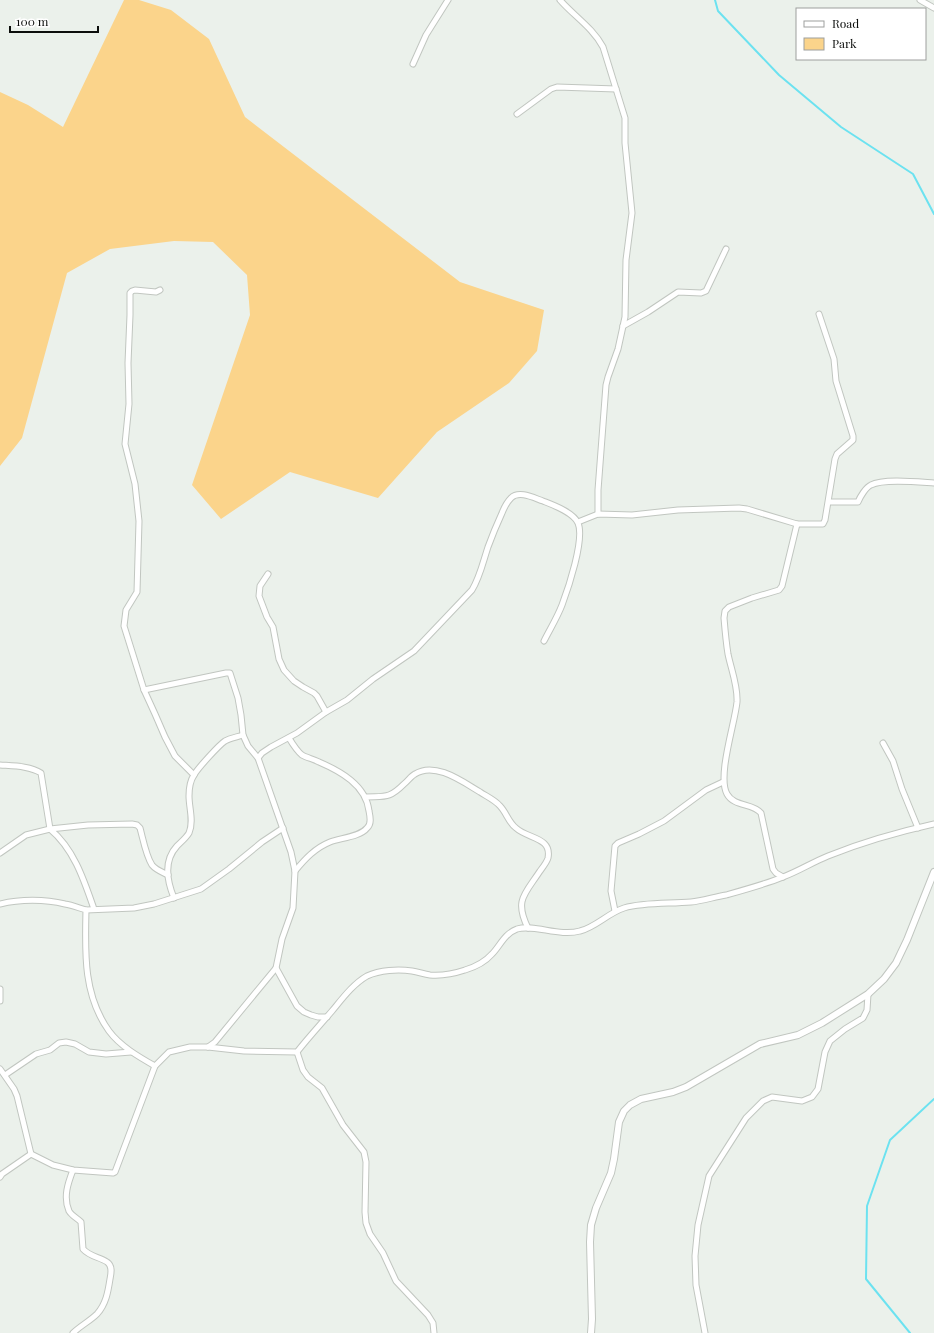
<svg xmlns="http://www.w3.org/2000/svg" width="934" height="1333" font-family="'Playfair Display',serif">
<rect width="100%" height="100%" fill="#ebf1eb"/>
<polygon fill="#fbd48b" points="124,0 139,0 171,10 209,39 245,117 460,282 544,310 537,351 509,383 437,432 378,498 290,472 221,519 192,485 250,315 247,275 213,242 174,241 110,249 67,273 22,438 0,466 0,92 28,105 63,127"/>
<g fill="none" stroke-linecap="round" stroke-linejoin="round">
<g stroke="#6ce2f0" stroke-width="2">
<polyline points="715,0 718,11 779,75 841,127 913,174 934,214"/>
<polyline points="910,1333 866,1279 867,1206 890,1140 934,1099"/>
</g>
<g stroke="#c1c6c0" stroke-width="7">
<g id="minor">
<path d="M560 0C574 16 593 28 603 47L625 118V143L632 213 626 260 625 317 618 349 608 377 606 385 598 490V514"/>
<polyline points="920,0 934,8"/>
<polyline points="413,64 426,35 448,0"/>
<polyline points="517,114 551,89 557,87 616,89"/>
<polyline points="160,290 156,292 135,290 132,291 130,293 130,315 128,363 129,404 125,444 135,484 139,521 137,592 126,610 124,626 144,690 155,714 165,737 175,756 194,775"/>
<polyline points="623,326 648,312 678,292 701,293 706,291 726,249"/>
<path d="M829 502H858C860 497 866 487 871 485 883 478 919 482 934 483"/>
<polyline points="578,522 598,514 632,515 678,510 739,508 747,509 797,524 823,524 825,520 835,459 837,454 853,440 853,436 836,381 834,359 819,314"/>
<polyline points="268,574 260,586 259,596 267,617 273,627 279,659 284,670 294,681 303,687 314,693 317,696 326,712"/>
<polyline points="144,690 226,673 230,673 238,698 241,715 243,735 248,746 258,758"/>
<path d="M289 738C292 743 297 751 302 755 307 758 314 759 319 762 340 771 366 785 369 811 370 816 372 824 367 828 360 837 340 838 330 842 315 848 305 859 295 871"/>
<polyline points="883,743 893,761 902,789 918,828"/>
<path d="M0 765C14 766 30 766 41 773L50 829C74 849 84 880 94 909"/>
<path d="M366 797C385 796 389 799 404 784 408 781 411 776 415 774 435 761 463 782 480 792 486 796 495 800 500 806 506 812 509 823 516 828 528 839 552 837 548 858 547 862 543 867 540 871 525 894 514 900 528 928"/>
<path d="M0 853 26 835 50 829 88 825 132 824 137 825 140 828C143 839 146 856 152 865 156 870 162 872 168 875"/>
<path d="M783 877 776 873 773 869 761 813C753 803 734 807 727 794 717 776 735 723 737 702 738 686 731 669 728 654 726 642 725 630 724 618L725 611 729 607 752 598 779 590 782 586 797 524"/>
<path d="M174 898C167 881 163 861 177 846 181 842 186 838 189 833 194 821 189 808 189 796 189 789 190 781 194 775 198 768 219 745 225 741 230 738 237 737 243 735"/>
<path d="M0 904C20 899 45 899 65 904 72 905 79 908 86 910 85 952 83 995 109 1031 120 1046 139 1057 155 1066"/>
<polyline points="86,910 134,908 154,904 201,889 229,869 262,842 283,828"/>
<polyline points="615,911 611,891 615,846 618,843 639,834 664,821 706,790 723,782"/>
<polyline points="0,989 0,1001"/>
<path d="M327 1017H318L311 1015 304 1012 297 1006 276 968 282 939 293 908 295 871 291 852 258 758 262 753 271 747 297 733 326 712 347 700 373 679 414 651 472 590C480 577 483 562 488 547 492 536 497 524 502 513 504 508 507 502 511 498 519 490 534 498 543 501 553 505 573 512 578 523 585 539 568 589 562 605 557 618 550 629 544 641"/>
<polyline points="208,1047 215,1042 276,968"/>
<polyline points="297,1052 303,1070 308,1077 322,1088 343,1125 364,1152 366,1162 365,1212 366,1223 370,1234 383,1253 396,1281 428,1315 433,1323 434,1333"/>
<polyline points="0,1069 14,1089 17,1096 31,1154"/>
<polyline points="5,1075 36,1054 50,1050 59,1043 66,1042 75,1044 89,1052 106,1054 131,1052"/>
<path d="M0 1177 2 1174 31 1154 53 1165 73 1170 113 1173 115 1172 155 1066 169 1052 190 1047H208L244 1051 297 1052C308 1038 320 1025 332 1011 342 999 353 984 367 976 380 970 398 969 412 971 418 972 424 974 430 975 442 976 453 974 465 970 475 967 485 962 492 954 500 946 504 934 517 929 535 924 559 937 580 931 596 927 608 913 624 908 645 902 669 904 691 902 702 901 714 897 726 895 744 890 766 884 783 877 799 871 813 862 828 856 863 842 898 832 934 824"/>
<path d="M73 1333C80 1326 90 1321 97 1314 106 1304 108 1292 110 1279 111 1274 113 1266 107 1262 100 1257 90 1257 83 1249L81 1222C77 1218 72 1216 69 1211 63 1197 68 1183 73 1170"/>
<polyline points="705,1333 696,1285 695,1256 698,1225 709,1176 746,1118 763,1101 772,1097 802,1101 812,1097 818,1089 825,1052 830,1041 845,1029 863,1018 867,1010 868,994"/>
</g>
</g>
<g stroke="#c1c6c0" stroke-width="8">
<polyline id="tertiary" points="591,1333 592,1319 590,1242 591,1225 596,1208 611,1173 614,1159 619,1122 624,1111 630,1105 641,1099 673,1092 686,1087 760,1044 798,1035 822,1023 868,994 884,979 896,963 907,940 934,872"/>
</g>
<use href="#minor" stroke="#fff" stroke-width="5"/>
<use href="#tertiary" stroke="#fff" stroke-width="6"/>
</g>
<rect x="796" y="8" width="130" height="52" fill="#ffffff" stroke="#9e9f9e"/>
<rect x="804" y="21" width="20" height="6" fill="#ffffff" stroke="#9e9f9e"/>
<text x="832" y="28" font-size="12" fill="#0c0e0c">Road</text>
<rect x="804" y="38" width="20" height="12" fill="#fbd48b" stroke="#9e9f9e"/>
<text x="832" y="48" font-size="12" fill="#0c0e0c">Park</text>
<path d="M10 26v6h88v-6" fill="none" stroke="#0c0e0c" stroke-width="2"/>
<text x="16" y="26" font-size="12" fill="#0c0e0c" stroke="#ffffff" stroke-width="3" paint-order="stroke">100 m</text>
</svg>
